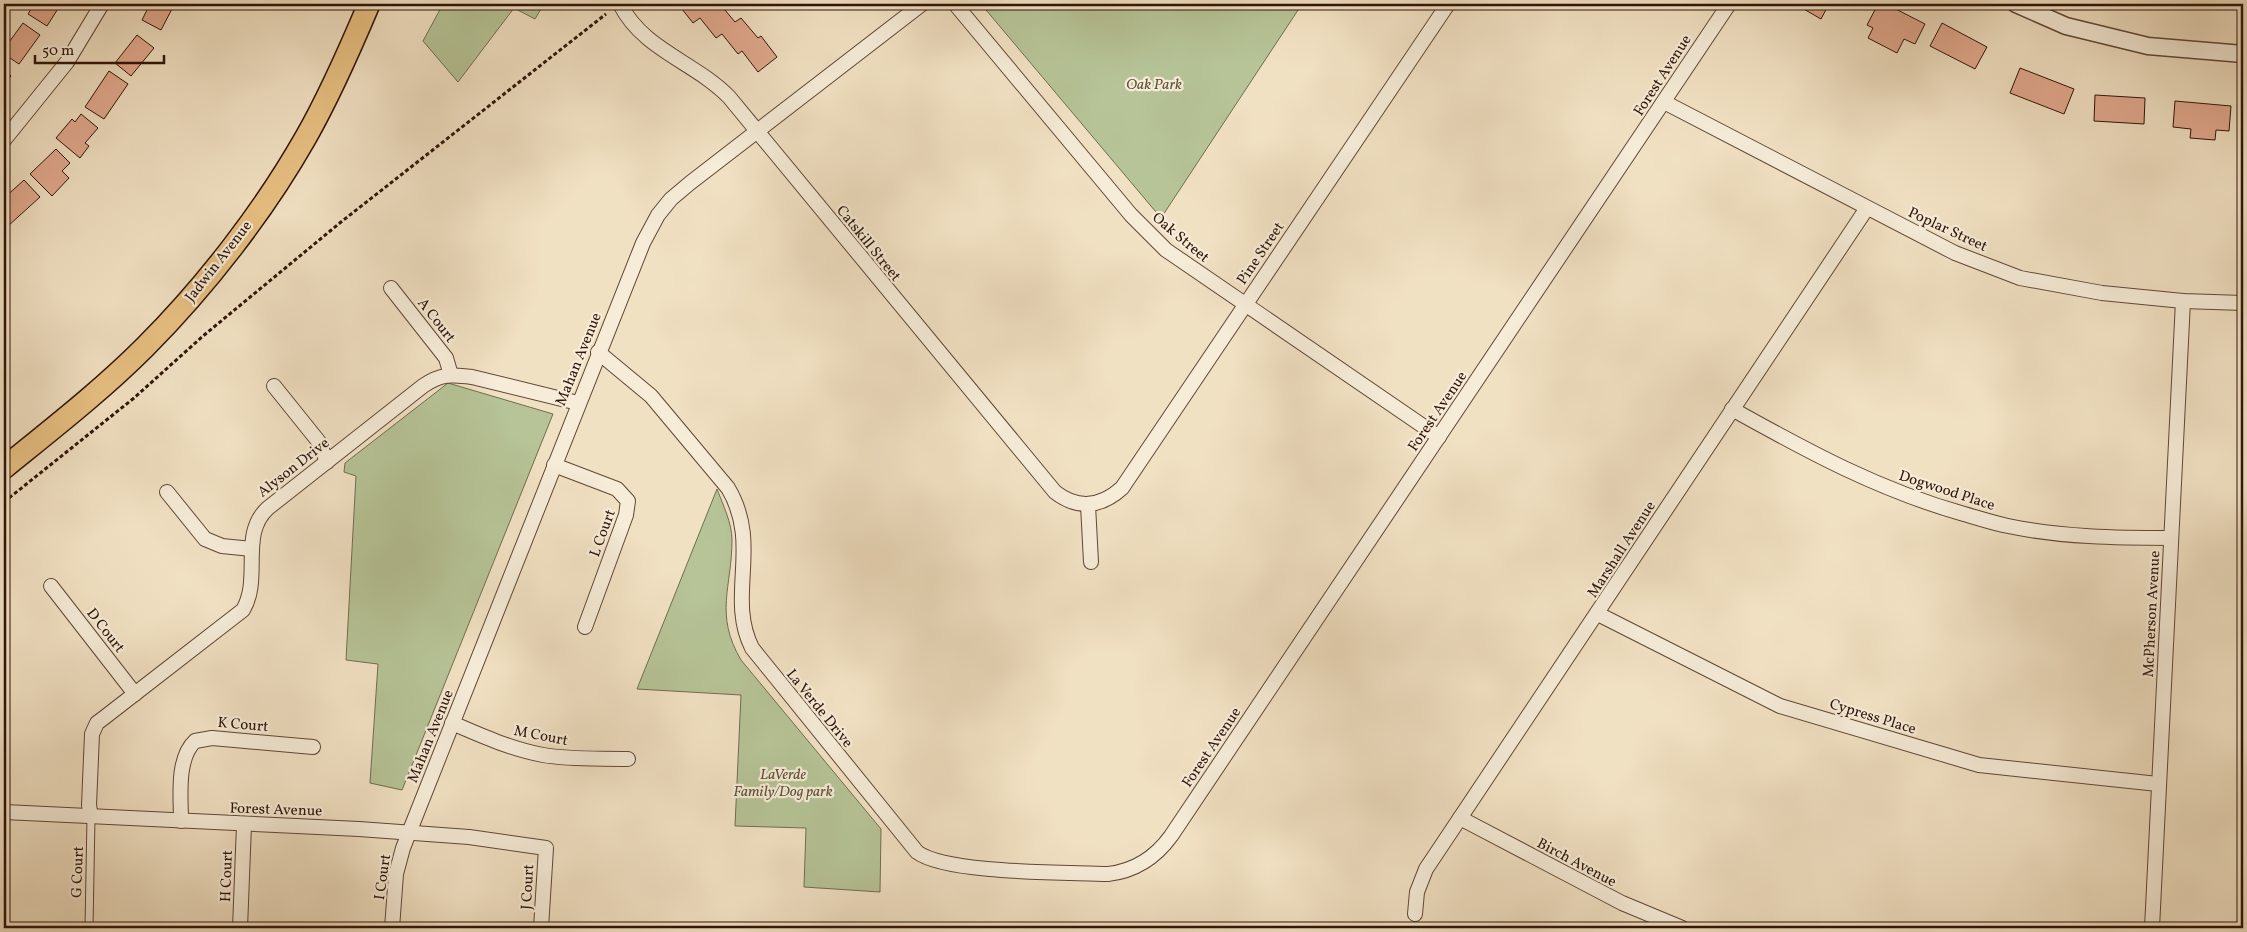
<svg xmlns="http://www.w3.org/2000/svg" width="2247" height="932" font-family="Vollkorn,serif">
<rect width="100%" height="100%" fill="#f1e1c3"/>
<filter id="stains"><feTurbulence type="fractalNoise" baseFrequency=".004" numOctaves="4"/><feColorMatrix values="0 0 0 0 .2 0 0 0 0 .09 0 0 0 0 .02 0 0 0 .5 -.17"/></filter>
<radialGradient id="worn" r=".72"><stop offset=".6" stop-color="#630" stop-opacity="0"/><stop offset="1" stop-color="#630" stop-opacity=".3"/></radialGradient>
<g fill="#b6c497" stroke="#726c50">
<polygon points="443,4 544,4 535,19 514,8 458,82 423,41"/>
<polygon points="981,4 1302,4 1161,218"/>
<polygon points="448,383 553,414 402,790 370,783 378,664 346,660 356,476 344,472 345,463"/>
<path d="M717 489C723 505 732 523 732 540 732 587 714 614 741 660L881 829 880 892 804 887 806 828 735 826 741 695 637 689Z"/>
</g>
<g fill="#e2a98f" stroke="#2f1408">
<polygon points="34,4 61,4 47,26 28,14"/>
<polygon points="150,4 167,4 173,7 161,30 142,20"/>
<polygon points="678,4 708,4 711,8 720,4 735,22 741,18 758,38 761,36 777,57 758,72 742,51 738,54 722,34 716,38 700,18 693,23"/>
<polygon points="1795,4 1829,4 1821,19"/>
<polygon points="1878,4 1886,4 1925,24 1915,44 1904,39 1897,53 1868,38 1873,28 1867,25"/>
<polygon points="23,23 40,35 19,64 4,54 4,49"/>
<polygon points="1942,23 1987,47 1975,69 1930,46"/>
<polygon points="137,35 154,48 131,76 115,63"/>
<polygon points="2020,68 2074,89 2064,114 2010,93"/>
<polygon points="4,69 11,76 4,84"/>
<polygon points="109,71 128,84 104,119 85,107"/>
<polygon points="2095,95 2145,98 2144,124 2094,121"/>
<polygon points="2175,101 2231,106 2229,131 2216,130 2215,140 2190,138 2191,129 2173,127"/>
<polygon points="81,114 98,128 85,143 89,146 80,158 56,138 72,119 75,122"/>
<polygon points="56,149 70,163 62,171 69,178 52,196 30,174"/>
<polygon points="24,180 40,197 8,226 4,221 4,198"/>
</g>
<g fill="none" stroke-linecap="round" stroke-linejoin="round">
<g stroke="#604737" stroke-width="9">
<polyline id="service" points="89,928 91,817"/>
</g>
<g stroke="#604737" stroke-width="16">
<g id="minor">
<path d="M620 4C643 50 695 62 729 97L1055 492C1078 510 1101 507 1122 488L1448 4"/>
<polyline points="955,4 1131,215 1166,250 1439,437"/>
<polyline points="1664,102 1955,253 2020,278 2102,293 2183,301 2243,303"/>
<polyline points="4,140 67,62 102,4"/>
<polyline points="391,288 446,358 451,375"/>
<path d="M598 352 651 396 728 488C762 545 726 596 752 648L917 852C946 874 1067 872 1108 874 1135 871 1155 858 1171 836L1729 4"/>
<polyline points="274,386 319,442 327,462"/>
<path d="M1732 409C1809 452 1879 490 1964 514 1978 518 1993 523 2008 526 2061 537 2117 538 2171 538"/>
<polyline points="554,465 617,489 628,501 626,515 585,627"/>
<polyline points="167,492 205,539 222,546 252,549"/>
<polyline points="1088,505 1091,562"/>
<polyline points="51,586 135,694"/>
<polyline points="1598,614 1780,706 1979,765 2158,784"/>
<path d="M452 723C482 736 511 749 543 755 571 760 600 758 628 759"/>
<polyline points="4,812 359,829 469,837 546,848 541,928"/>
<path d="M91 817 89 805 92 734 97 723 105 717 243 610C262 578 239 534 268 508L423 386C440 374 452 374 472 377L578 403"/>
<polyline points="1460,818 1622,903 1682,928"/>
<path d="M181 821C181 798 176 759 195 741L212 738 313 747"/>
<polyline points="1415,914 1417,892 1426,869 1867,208"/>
<polyline points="240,928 244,825"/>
<polyline points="392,928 396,874 403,848 643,243 658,215 671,199 690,183 922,4"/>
<polyline points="2152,928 2183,301"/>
</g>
</g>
<g stroke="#604737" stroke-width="19">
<polyline id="tertiary" points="2016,4 2066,26 2148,46 2243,54"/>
</g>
<g stroke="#2f1408" stroke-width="24">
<path id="primary" d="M4 468C52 429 101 391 145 347 205 287 264 211 306 137 330 95 350 49 369 4"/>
</g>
<polyline stroke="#2f1408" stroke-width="3" stroke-dasharray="4 2.5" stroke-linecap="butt" points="4,502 134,398 203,336 341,222 606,14"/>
<use href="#service" stroke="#f6ecd8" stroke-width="7"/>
<use href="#minor" stroke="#f6ecd8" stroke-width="14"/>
<use href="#tertiary" stroke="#f6ecd8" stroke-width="16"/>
<use href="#primary" stroke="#e8c082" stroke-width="21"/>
</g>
<g text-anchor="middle" stroke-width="4.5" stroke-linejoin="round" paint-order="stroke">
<g font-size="15" fill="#2f1408" stroke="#f6ecd8">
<text transform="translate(1662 75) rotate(-57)" y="5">Forest Avenue</text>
<text transform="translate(1948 229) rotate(25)" y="5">Poplar Street</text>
<text transform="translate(1181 237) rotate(40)" y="5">Oak Street</text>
<text transform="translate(869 243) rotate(51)" y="5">Catskill Street</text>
<text transform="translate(1260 253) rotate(-56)" y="5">Pine Street</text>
<text transform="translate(218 261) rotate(-52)" y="5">Jadwin Avenue</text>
<text transform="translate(437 320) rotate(52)" y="5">A Court</text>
<text transform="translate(578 359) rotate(-68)" y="5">Mahan Avenue</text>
<text transform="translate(1437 411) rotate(-56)" y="5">Forest Avenue</text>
<text transform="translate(293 467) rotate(-38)" y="5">Alyson Drive</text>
<text transform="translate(1947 490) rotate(18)" y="5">Dogwood Place</text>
<text transform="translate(602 533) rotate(-70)" y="5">L Court</text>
<text transform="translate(1621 549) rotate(-57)" y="5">Marshall Avenue</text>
<text transform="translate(2151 614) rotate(-87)" y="5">McPherson Avenue</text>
<text transform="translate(106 630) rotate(52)" y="5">D Court</text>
<text transform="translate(820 708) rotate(51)" y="5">La Verde Drive</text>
<text transform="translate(1873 716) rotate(17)" y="5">Cypress Place</text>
<text transform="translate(243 724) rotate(5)" y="5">K Court</text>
<text transform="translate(541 735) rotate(11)" y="5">M Court</text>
<text transform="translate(430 736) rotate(-68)" y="5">Mahan Avenue</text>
<text transform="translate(1211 747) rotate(-56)" y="5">Forest Avenue</text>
<text transform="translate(276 809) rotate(2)" y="5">Forest Avenue</text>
<text transform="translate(1577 862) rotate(28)" y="5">Birch Avenue</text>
<text transform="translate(77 872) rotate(-88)" y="5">G Court</text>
<text transform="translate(226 876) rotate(-88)" y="5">H Court</text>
<text transform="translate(382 877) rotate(-82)" y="5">I Court</text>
<text transform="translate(527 887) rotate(-87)" y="5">J Court</text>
</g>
<g font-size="15" font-style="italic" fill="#5e523a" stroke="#f6ecd8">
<text x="1154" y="89">Oak Park</text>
<text x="783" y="779">LaVerde<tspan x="783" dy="17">Family/Dog park</tspan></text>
</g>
</g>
<rect width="2247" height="932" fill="none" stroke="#f1e1c3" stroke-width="20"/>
<rect x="5" y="5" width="2237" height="922" fill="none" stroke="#2f1408" stroke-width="2.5"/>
<rect x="10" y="10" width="2227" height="912" fill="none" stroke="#2f1408"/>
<path d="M35 55v8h129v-8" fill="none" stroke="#2f1408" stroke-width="2.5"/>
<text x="42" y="55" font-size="15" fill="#2f1408" stroke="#f6ecd8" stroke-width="4" paint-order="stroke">50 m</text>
<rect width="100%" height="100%" filter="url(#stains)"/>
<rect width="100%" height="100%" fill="url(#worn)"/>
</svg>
